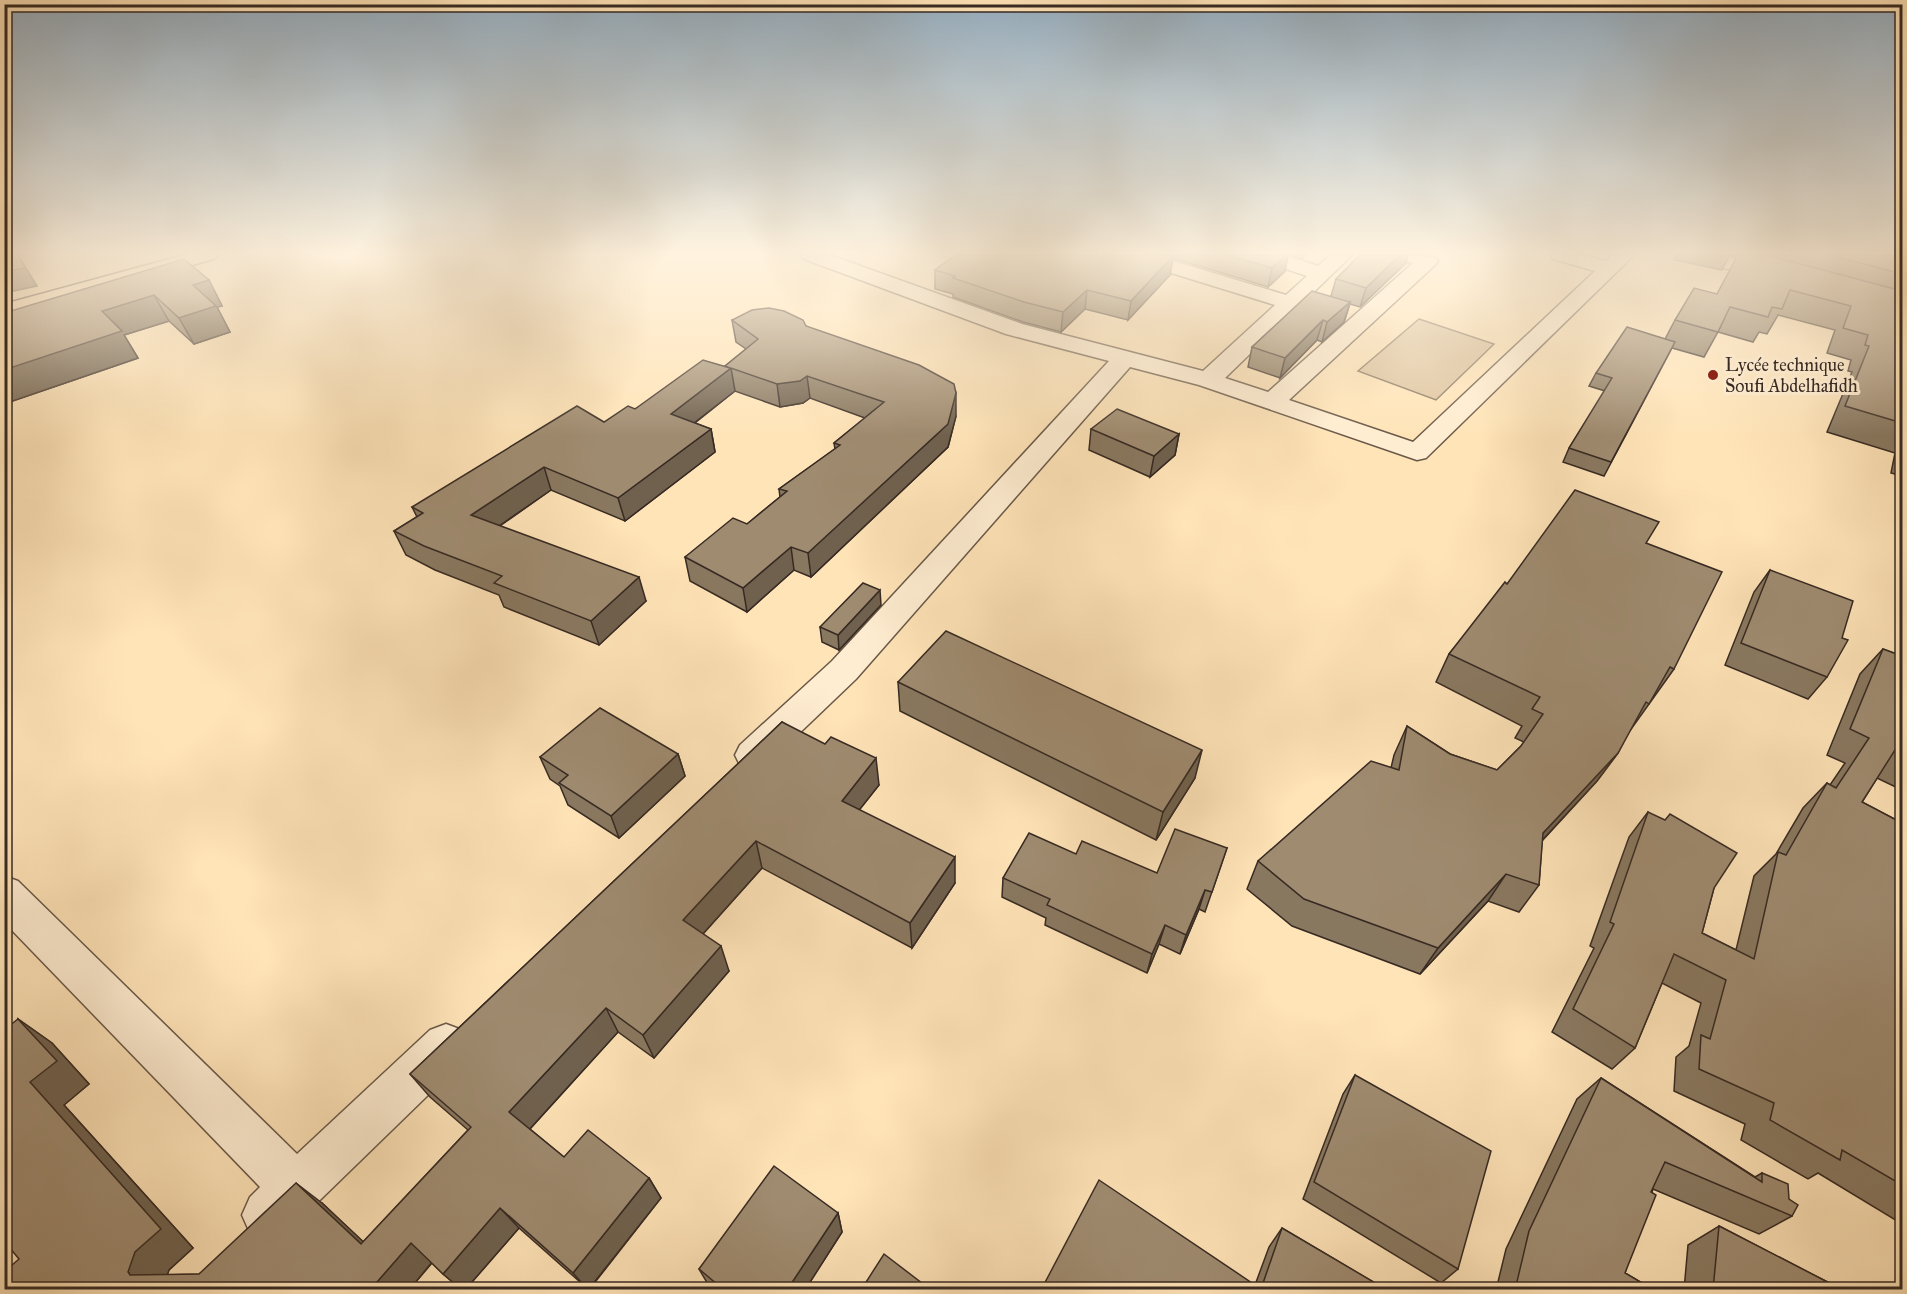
<svg xmlns="http://www.w3.org/2000/svg" width="1907" height="1294" font-family="'IM FELL Great Primer',serif">
<rect width="100%" height="100%" fill="#ffe4b8"/>
<filter id="stains"><feTurbulence type="fractalNoise" baseFrequency=".00333" numOctaves="4"/><feColorMatrix values="0 0 0 0 .2 0 0 0 0 .09 0 0 0 0 .02 0 0 0 .5 -.17"/></filter>
<radialGradient id="worn" r=".72"><stop offset=".6" stop-color="#630" stop-opacity="0"/><stop offset="1" stop-color="#630" stop-opacity=".3"/></radialGradient>
<polygon fill="#ddc49f" stroke="#8a7761" stroke-width="1.5" points="1419,319 1494,344 1436,400 1358,371"/>
<g fill="none" stroke-linecap="round" stroke-linejoin="round">
<g stroke="#695848" stroke-width="3">
<g id="minor">
<polygon points="801,255 830,255 1022,324 1203,371 1275,305 1126,259 1123,255 1154,255 1286,295 1307,276 1256,259 1253,255 1284,255 1318,266 1330,255 1352,255 1225,378 1268,392 1413,263 1399,259 1396,255 1435,257 1438,261 1435,265 1289,400 1413,442 1595,271 1553,259 1550,255 1584,255 1606,261 1612,255 1634,255 1426,458 1417,460 1199,385 1130,367 856,679 766,765 753,769 740,765 735,755 740,745 832,661 1109,361 1006,334 804,259"/>
<polygon points="1688,255 1721,255 1784,271 1787,276 1784,281 1776,282 1691,259"/>
<polygon points="4,876 18,881 297,1154 430,1030 446,1024 462,1030 469,1046 462,1062 286,1233 268,1241 250,1233 242,1215 250,1197 260,1187 4,922"/>
</g>
</g>
<g stroke="#372a23" stroke-width="3">
<polygon id="major" points="184,255 217,255 214,259 4,318 4,304"/>
</g>
<use href="#minor" fill="#ffedd1" fill-rule="evenodd"/>
<use href="#major" fill="#ffe4b8" fill-rule="evenodd"/>
</g>
<g fill="#897860" stroke="#372a23" stroke-width="1.5">
<polygon points="956,255 1288,255 1285,271 1268,287 1173,258 1170,275 1128,320 1085,309 1061,332 1023,322 953,297 953,294 935,289 935,270"/>
<polygon points="1291,255 1306,255 1302,259"/>
<polygon points="1676,255 1902,255 1902,476 1891,473 1895,453 1827,432 1852,372 1848,371 1851,360 1827,353 1835,330 1778,315 1767,334 1759,332 1753,342 1718,332 1704,357 1672,348 1604,476 1563,462 1569,448 1605,391 1589,386 1596,373 1665,339 1675,320 1717,294 1737,257 1730,255 1722,270 1675,260"/>
<polygon points="1406,263 1360,307 1350,304 1344,322 1322,342 1317,340 1280,378 1248,367 1252,347 1331,296 1336,279"/>
<polygon points="209,280 222,306 217,307 230,332 194,344 169,321 124,335 138,358 4,404 4,313"/>
<polygon points="732,320 806,326 956,416 948,447 811,577 794,570 747,612 690,581 685,557 747,524 780,497 779,489 835,449 834,443 865,418 810,398 803,403 780,407 735,391 695,423 711,429 715,452 625,521 551,490 500,526 646,601 599,645 504,607 499,595 435,570 406,555 394,531 417,517 412,507 635,409 725,366 746,349 736,342"/>
<polygon points="1091,429 1179,434 1175,455 1150,477 1089,450"/>
<polygon points="1646,543 1674,669 1629,732 1618,753 1597,781 1542,841 1539,885 1519,912 1488,901 1420,974 1292,926 1247,889 1258,861 1391,768 1394,755 1407,726 1450,754 1497,770 1521,746 1524,742 1515,738 1522,726 1436,682 1449,654 1507,584"/>
<polygon points="1770,570 1827,677 1808,699 1725,665 1754,592"/>
<polygon points="881,605 839,650 822,642 820,627"/>
<polygon points="1883,649 1902,656 1902,790 1877,778 1862,802 1902,823 1902,1224 1818,1173 1808,1179 1741,1140 1745,1124 1674,1091 1676,1057 1689,1046 1701,1003 1662,983 1635,1048 1612,1069 1552,1032 1594,948 1590,946 1629,837 1648,812 1714,888 1702,933 1736,950 1754,876 1776,854 1803,808 1827,783 1830,785 1845,763 1827,755 1860,674"/>
<polygon points="898,682 1195,778 1156,840 900,711"/>
<polygon points="782,722 879,785 859,810 955,883 912,948 762,868 703,934 729,971 654,1058 618,1032 530,1129 564,1157 649,1178 661,1198 589,1290 519,1228 465,1290 462,1290 443,1274 432,1263 409,1290 4,1290 19,1259 18,1019 52,1043 89,1084 64,1105 193,1248 169,1270 167,1275 199,1274 322,1203 363,1242 468,1130 430,1097 410,1074"/>
<polygon points="678,754 685,776 619,838 568,805 560,786 550,779 540,757"/>
<polygon points="1227,848 1205,912 1199,909 1180,954 1159,944 1147,973 1045,925 1046,918 1002,897 1003,878 1076,854 1157,873"/>
<polygon points="1355,1075 1458,1269 1441,1283 1303,1199 1343,1094"/>
<polygon points="1601,1078 1755,1177 1762,1173 1789,1199 1792,1216 1759,1234 1653,1189 1625,1273 1654,1290 1496,1290 1506,1249 1577,1099"/>
<polygon points="838,1213 842,1232 805,1290 714,1290 709,1286 699,1269"/>
<polygon points="1719,1226 1843,1290 1684,1290 1688,1245"/>
<polygon points="1282,1228 1387,1290 1041,1290 1255,1285 1269,1247"/>
</g>
<g fill="#6f614e" stroke="#372a23" stroke-width="1.5">
<polygon points="18,255 37,286 4,293 4,272"/>
<polygon points="1286,255 1288,255 1285,271 1268,287 1272,268"/>
<polygon points="1400,255 1408,255 1406,263 1360,307 1366,288"/>
<polygon points="1173,256 1170,275 1128,320 1131,301"/>
<polygon points="209,280 222,306 217,307 230,332 194,344 179,318 193,285"/>
<polygon points="1087,290 1085,309 1061,332 1063,312"/>
<polygon points="154,295 169,321 124,335 138,358 4,404 4,370 102,311"/>
<polygon points="1350,302 1344,322 1322,342 1327,322"/>
<polygon points="1323,320 1317,340 1280,378 1285,358"/>
<polygon points="731,368 735,391 676,437 671,414"/>
<polygon points="807,376 810,398 803,403 780,407 777,384"/>
<polygon points="956,393 956,416 948,447 811,577 808,553"/>
<polygon points="711,429 715,452 625,521 618,498"/>
<polygon points="1179,434 1175,455 1150,477 1154,456"/>
<polygon points="544,467 551,490 480,539 471,515"/>
<polygon points="791,547 794,570 747,612 743,588"/>
<polygon points="639,577 646,601 599,645 591,621"/>
<polygon points="880,590 881,605 839,650 838,635"/>
<polygon points="1202,750 1195,778 1156,840 1163,812"/>
<polygon points="1618,753 1597,781 1523,861 1543,833"/>
<polygon points="678,754 685,776 619,838 611,816"/>
<polygon points="876,758 879,785 845,828 842,801"/>
<polygon points="756,841 762,868 692,946 683,920"/>
<polygon points="955,857 955,883 912,948 910,923"/>
<polygon points="1506,874 1488,901 1420,974 1438,948"/>
<polygon points="1205,890 1199,909 1180,954 1186,935"/>
<polygon points="1165,925 1159,944 1147,973 1152,954"/>
<polygon points="721,946 729,971 654,1058 643,1035"/>
<polygon points="606,1008 618,1032 526,1133 509,1112"/>
<polygon points="18,1019 52,1043 89,1084 64,1105 193,1248 169,1270 162,1290 130,1275 30,1082"/>
<polygon points="649,1178 661,1198 588,1290 573,1273"/>
<polygon points="296,1183 322,1203 385,1262 361,1244"/>
<polygon points="500,1208 519,1228 465,1290 462,1290 443,1274"/>
<polygon points="838,1213 842,1232 805,1290 787,1290"/>
<polygon points="411,1243 433,1261 409,1290 370,1290"/>
</g>
<g fill="#9f8b70" stroke="#372a23" stroke-width="1.5">
<polygon points="4,255 18,255 25,268 4,272"/>
<polygon points="956,255 1168,255 1173,256 1131,301 1087,290 1063,312 1024,302 953,278 955,276 935,270"/>
<polygon points="1227,255 1286,255 1272,268"/>
<polygon points="1360,255 1400,255 1366,288 1336,279"/>
<polygon points="1738,255 1767,255 1902,291 1902,423 1845,406 1869,346 1865,345 1868,335 1843,328 1851,306 1790,290 1782,309 1772,307 1768,317 1730,307 1718,332 1675,320 1694,288 1717,294"/>
<polygon points="1830,255 1902,255 1902,274"/>
<polygon points="184,259 209,280 193,285 216,306 179,318 154,295 102,311 122,331 4,370 4,313"/>
<polygon points="1312,291 1350,302 1327,322 1323,320 1285,358 1252,347"/>
<polygon points="769,308 784,311 803,320 806,326 919,365 954,384 956,393 948,424 808,553 791,547 743,588 685,557 733,518 747,524 787,491 779,489 840,445 834,443 884,402 807,376 800,381 777,384 731,368 671,414 711,429 618,498 544,467 471,515 639,577 591,621 494,583 502,576 424,546 394,531 423,513 412,507 577,406 604,422 628,406 635,409 703,360 730,368 725,366 758,339 732,320 752,310"/>
<polygon points="1627,327 1675,342 1611,462 1569,448 1612,378 1596,373"/>
<polygon points="1117,409 1179,434 1154,456 1091,429"/>
<polygon points="1575,490 1659,522 1646,543 1722,572 1674,669 1670,667 1649,704 1646,702 1618,753 1543,833 1539,885 1506,874 1438,948 1304,899 1258,861 1371,761 1399,770 1407,726 1450,754 1497,770 1521,746 1543,714 1532,709 1540,697 1449,654 1505,582 1507,584"/>
<polygon points="1770,570 1853,601 1842,638 1848,640 1827,677 1741,643"/>
<polygon points="863,583 880,590 838,635 820,627"/>
<polygon points="946,631 1202,750 1163,812 898,682"/>
<polygon points="1883,649 1902,656 1902,753 1895,750 1862,802 1902,823 1902,1185 1842,1150 1840,1160 1770,1120 1774,1103 1699,1069 1701,1035 1710,1039 1726,980 1674,954 1635,1048 1573,1009 1614,924 1610,922 1648,812 1665,820 1670,814 1737,853 1714,888 1702,933 1754,959 1778,852 1786,855 1827,783 1836,788 1869,738 1850,729"/>
<polygon points="600,708 678,754 611,816 559,783 568,775 540,757"/>
<polygon points="782,722 825,744 831,737 876,758 842,801 955,857 910,923 756,841 683,920 721,946 643,1035 606,1008 509,1112 564,1157 588,1130 649,1178 573,1273 500,1208 443,1274 411,1243 370,1290 4,1290 4,1272 19,1259 4,1241 4,1030 18,1019 57,1061 30,1082 161,1229 135,1252 128,1272 130,1275 199,1274 296,1183 361,1244 471,1127 410,1074"/>
<polygon points="1175,829 1227,848 1212,892 1205,890 1186,935 1165,925 1152,954 1047,905 1050,899 1003,878 1029,833 1076,854 1082,841 1157,873"/>
<polygon points="1355,1075 1491,1151 1458,1269 1314,1182"/>
<polygon points="1601,1078 1762,1182 1762,1173 1788,1184 1789,1199 1798,1205 1792,1216 1665,1162 1651,1192 1656,1195 1625,1273 1654,1290 1515,1290 1529,1231"/>
<polygon points="774,1166 838,1213 787,1290 724,1290 699,1269"/>
<polygon points="1099,1180 1261,1289 1282,1228 1387,1290 1041,1290"/>
<polygon points="1719,1226 1843,1290 1713,1290"/>
<polygon points="884,1254 931,1290 861,1290"/>
</g>
<linearGradient id="sky" x2="0" y2="1"><stop stop-color="#96aec0"/><stop offset="0.58" stop-color="#fff3df"/><stop offset="1" stop-color="#fff3df" stop-opacity="0"/></linearGradient>
<rect width="1907" height="436" fill="url(#sky)"/>
<circle fill="#8f2418" stroke="#ffedd1" stroke-width="2" cx="1713" cy="375" r="6"/>
<g text-anchor="middle" stroke-width="6" stroke-linejoin="round" paint-order="stroke">
<g font-size="18" fill="#372a23" stroke="#ffedd1" text-anchor="start">
<text x="1725" y="371">Lycée technique<tspan x="1725" dy="21">Soufi Abdelhafidh</tspan></text>
</g>
</g>
<rect width="1907" height="1294" fill="none" stroke="#ffe4b8" stroke-width="24"/>
<rect x="6" y="6" width="1895" height="1282" fill="none" stroke="#372a23" stroke-width="3"/>
<rect x="12" y="12" width="1883" height="1270" fill="none" stroke="#372a23" stroke-width="1.5"/>
<rect width="100%" height="100%" filter="url(#stains)"/>
<rect width="100%" height="100%" fill="url(#worn)"/>
</svg>
